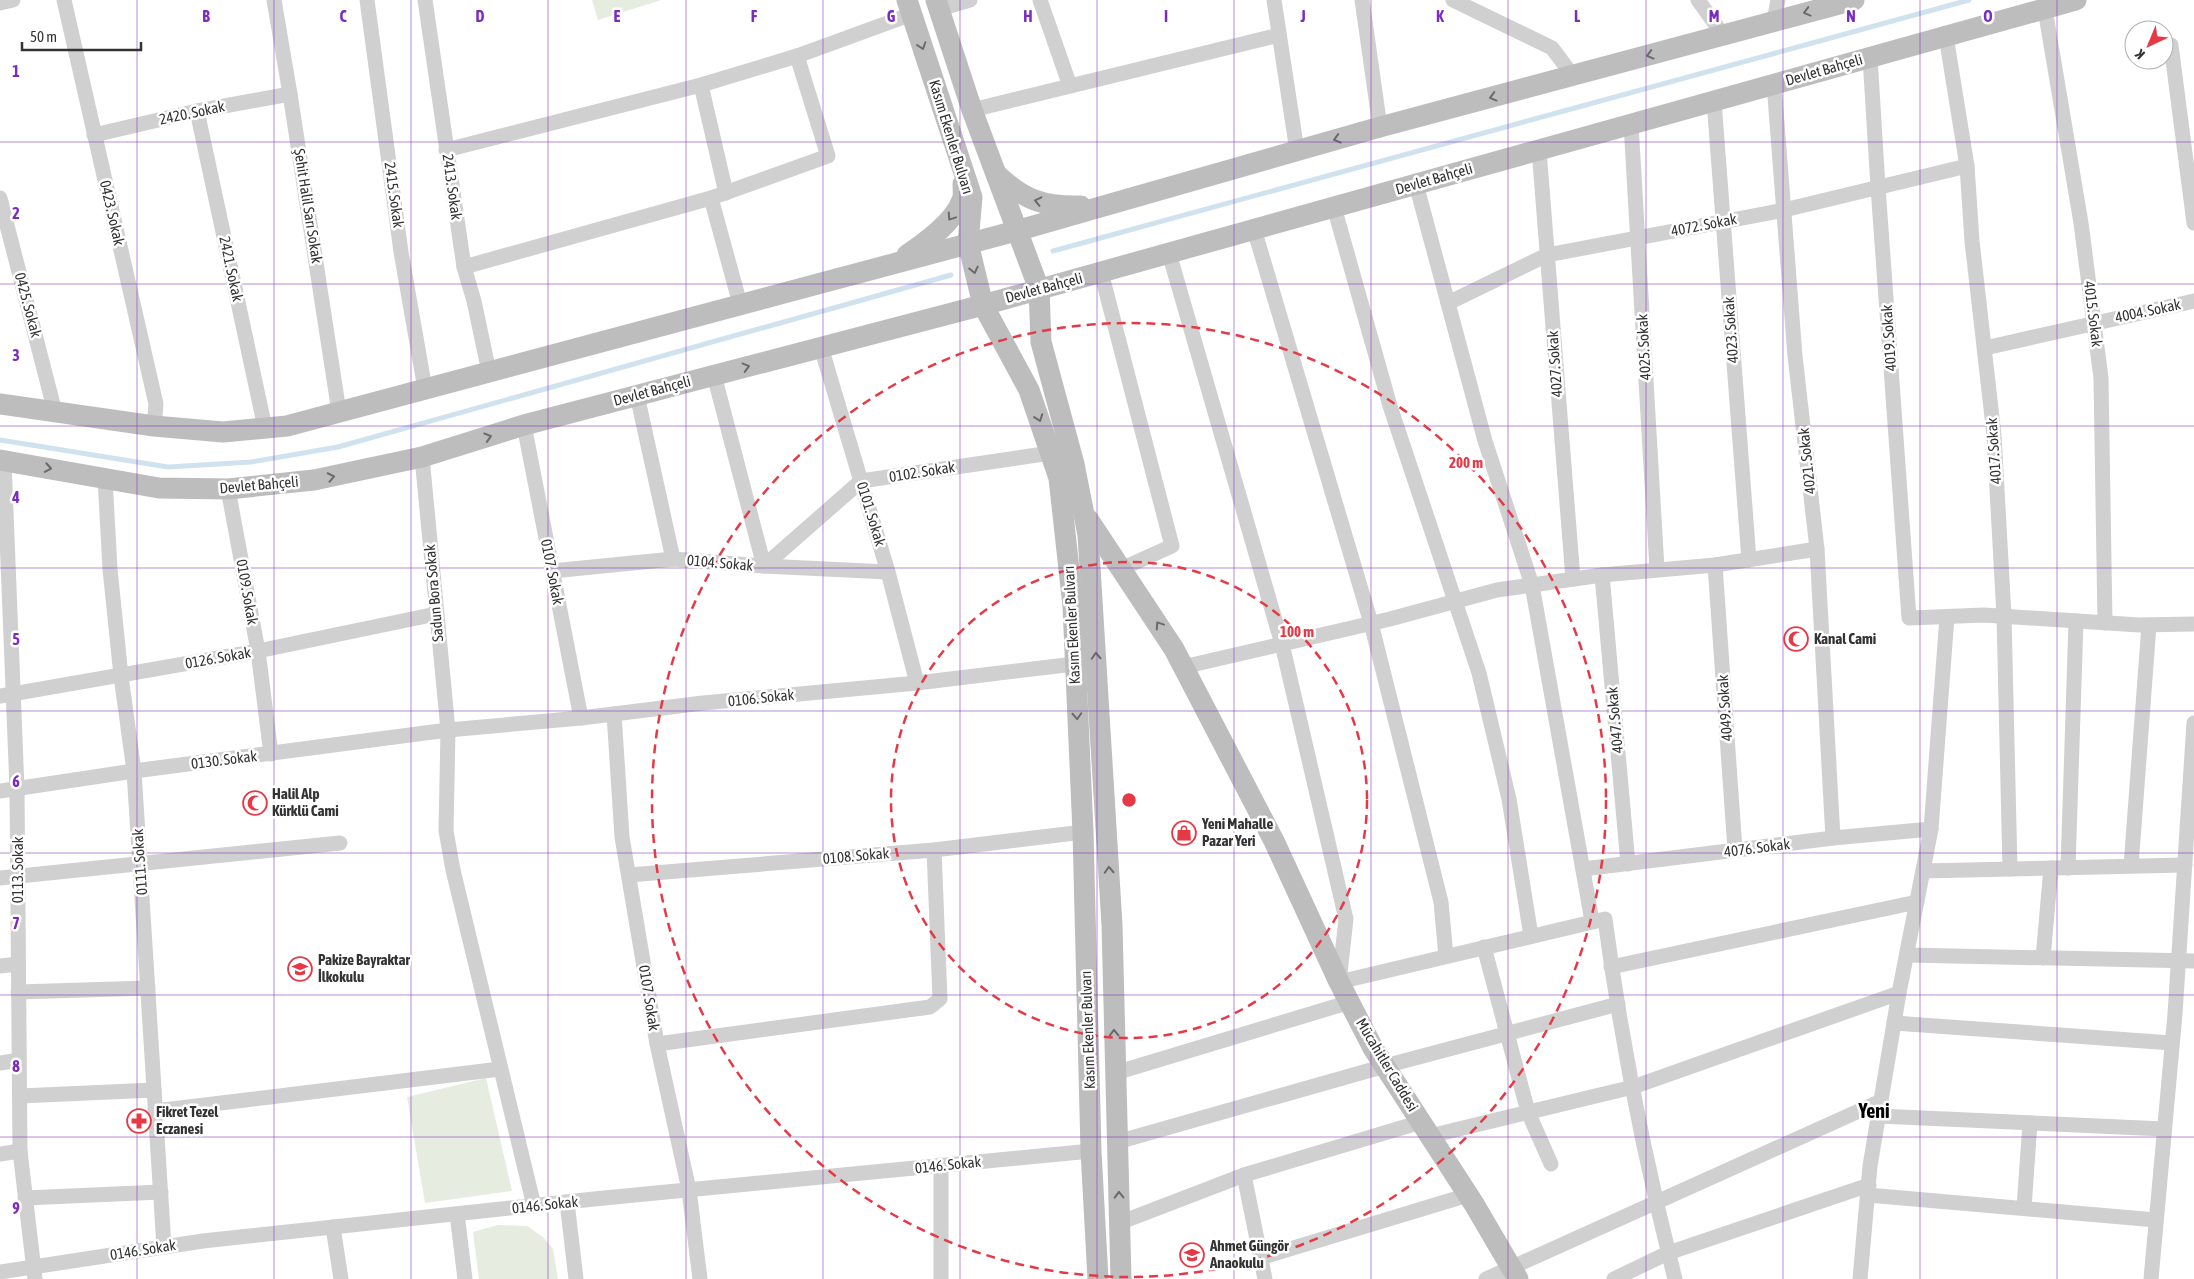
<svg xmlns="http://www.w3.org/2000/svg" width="2194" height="1279" font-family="'Asap Condensed',sans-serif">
<rect width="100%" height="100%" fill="#fff"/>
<g fill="#e6ecdf">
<polygon points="592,0 661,0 598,20"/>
<polygon points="486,1078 512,1191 425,1203 407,1097"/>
<polygon points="498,1225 527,1226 543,1237 553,1249 558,1279 479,1279 473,1232"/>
</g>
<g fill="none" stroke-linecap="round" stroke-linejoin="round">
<g stroke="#cfe2ee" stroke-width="5">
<polyline points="1053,251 1969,0"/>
<polyline points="0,440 168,467 251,462 338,447 951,275"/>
</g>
<g stroke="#d0d0d0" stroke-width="15">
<polyline points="64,0 156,404 154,426"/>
<polyline points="274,0 290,94 339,412"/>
<polyline points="367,0 401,252 425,389"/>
<polyline points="425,0 464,267 474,301 489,372"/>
<polyline points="1040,0 1070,86"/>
<polyline points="1274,0 1297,151"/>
<polyline points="1362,0 1380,127"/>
<polyline points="1453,0 1552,48 1573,76"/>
<polyline points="1698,0 1723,35"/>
<polyline points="0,3 13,0"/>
<polyline points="939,9 970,0"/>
<polyline points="2045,9 2081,223 2101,378 2105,623"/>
<polyline points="1774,21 1778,0"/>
<polyline points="1946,36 1967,166 1972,241 1994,435 2004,616 2010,869"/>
<polyline points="2171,45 2194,223"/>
<polyline points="1870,57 1878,187 1909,618 1984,615 2139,625 2194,624"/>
<polyline points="1774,84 1795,356 1817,549 1833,838"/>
<polyline points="701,85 726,193"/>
<polyline points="1714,101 1749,560"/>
<polyline points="972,110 1279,35"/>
<polyline points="197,111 265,428"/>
<polyline points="1631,124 1657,569"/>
<polyline points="94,135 197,111 290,94"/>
<polyline points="446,150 701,85 797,56 912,14"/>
<polyline points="1539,150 1573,579"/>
<polyline points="1416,184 1485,441 1532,585 1592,921"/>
<polyline points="0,198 55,412"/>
<polyline points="711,198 740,304"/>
<polyline points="1334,207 1390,406 1479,673 1509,799 1531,936"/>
<polyline points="1254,229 1371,623 1441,902 1446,956"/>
<path d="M1169 253 1282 644 1346 919 1339 982 1605 919C1621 1040 1645 1161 1675 1279"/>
<polyline points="464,267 711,198 828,156 797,56"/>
<polyline points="1101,272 1172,546 1121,569"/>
<polyline points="1448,303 1547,255 1784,210 1967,166"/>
<polyline points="821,347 888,572 917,683"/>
<polyline points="1985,348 2194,301"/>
<polyline points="714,375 764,566 861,481 1051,453"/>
<polyline points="637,395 673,559"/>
<polyline points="524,425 581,718"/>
<polyline points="422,457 448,730 446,831 453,870 534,1206"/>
<polyline points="4,461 17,789 20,1151 35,1279"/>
<polyline points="105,478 110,569 121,676 134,771 164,1247"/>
<polyline points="228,489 258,651 271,754"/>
<polyline points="1715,565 1735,850"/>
<polyline points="552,571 673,559 764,566 888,572"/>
<polyline points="1602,575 1628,864"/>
<polyline points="1183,667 1390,619 1497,590 1602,575 1715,565 1817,549"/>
<polyline points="0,696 258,651 436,614"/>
<polyline points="614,714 622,837 657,1044 689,1190 700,1279"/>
<polyline points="0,791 134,771 448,730 581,718 703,703 917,683 1074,664"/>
<polyline points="2131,866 2149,625"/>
<polyline points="2068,868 2076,621"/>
<polyline points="1583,869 1833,838 1931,829"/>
<polyline points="1923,871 2185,865"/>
<polyline points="629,875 934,850 1083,832"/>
<polyline points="0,878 340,843"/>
<polyline points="1484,947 1528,1112 1551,1164"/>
<polyline points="1907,955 2194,961"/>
<polyline points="2043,958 2051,868"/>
<polyline points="0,966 18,964"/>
<polyline points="1611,967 1917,902"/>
<polyline points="18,992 148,988"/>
<polyline points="1894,1023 2172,1043"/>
<polyline points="657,1044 930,1007 940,999 934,850"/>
<polyline points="0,1063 19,1060"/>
<polyline points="1115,1073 1350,1002"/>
<polyline points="20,1096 154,1090"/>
<polyline points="155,1111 500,1069"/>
<polyline points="1879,1116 2164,1129"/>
<polyline points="1430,1136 1633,1087 1899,993"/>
<polyline points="1117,1142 1385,1066 1618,1004"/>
<polyline points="0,1154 20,1151"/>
<polyline points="1244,1175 1265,1279"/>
<polyline points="1868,1195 2156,1220"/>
<polyline points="25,1198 161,1192"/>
<polyline points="567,1202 576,1279"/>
<polyline points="2024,1208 2030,1123"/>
<polyline points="457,1214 465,1279"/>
<polyline points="1119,1223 1244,1175 1421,1122"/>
<polyline points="333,1227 341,1279"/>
<polyline points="1260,1258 1468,1195"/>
<polyline points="0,1272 203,1241 594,1199 1091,1151"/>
<polyline points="941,1279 941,1165"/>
<polyline points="1486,1279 1881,1101"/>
<polyline points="1614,1279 1668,1253 1869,1185"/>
<polyline points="1860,1279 1870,1166 1899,993 1931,829 1947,617"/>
<polyline points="2151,1279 2175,1014 2194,723"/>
</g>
<g stroke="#bdbdbd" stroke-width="21">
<polyline points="907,0 972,197 968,243 983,305 1029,390 1059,478 1073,606 1083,832 1091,1151 1098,1279"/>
<polyline points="936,0 972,110 1039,289 1041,342 1074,464 1088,535 1112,925 1121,1279"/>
<path d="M996 174C1024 200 1043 207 1081 206"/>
<path d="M907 255C926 242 954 222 962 200 964 196 963 189 963 184"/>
<polyline points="0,404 154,426 223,432 287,426 1016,231 1380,127 1854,0"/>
<polyline points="0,460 159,488 228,489 314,480 422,457 524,425 983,305 2076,0"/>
<polyline points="1088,519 1174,649 1274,841 1339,982 1373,1048 1474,1204 1518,1279"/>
</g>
</g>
<defs><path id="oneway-chevron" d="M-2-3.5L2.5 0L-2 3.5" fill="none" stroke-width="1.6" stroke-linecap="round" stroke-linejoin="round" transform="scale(1.25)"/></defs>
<g stroke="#6a6a6a">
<use href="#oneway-chevron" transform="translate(1807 12) rotate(165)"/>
<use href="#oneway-chevron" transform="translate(922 46) rotate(72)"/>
<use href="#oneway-chevron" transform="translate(1650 55) rotate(165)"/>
<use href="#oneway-chevron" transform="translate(1493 97) rotate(165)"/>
<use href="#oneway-chevron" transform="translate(1337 139) rotate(164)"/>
<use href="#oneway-chevron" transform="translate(1038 201) rotate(-167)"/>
<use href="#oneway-chevron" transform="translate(951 217) rotate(124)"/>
<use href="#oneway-chevron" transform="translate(974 270) rotate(77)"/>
<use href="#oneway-chevron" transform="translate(746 367) rotate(-15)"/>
<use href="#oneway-chevron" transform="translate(1039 418) rotate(70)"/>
<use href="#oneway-chevron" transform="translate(488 437) rotate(-17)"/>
<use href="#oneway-chevron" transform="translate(48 468) rotate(10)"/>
<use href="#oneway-chevron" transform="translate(331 477) rotate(-12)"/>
<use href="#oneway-chevron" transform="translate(1159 625) rotate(-124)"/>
<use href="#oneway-chevron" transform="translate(1096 656) rotate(-93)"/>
<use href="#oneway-chevron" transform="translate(1077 716) rotate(87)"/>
<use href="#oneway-chevron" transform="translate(1109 870) rotate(-93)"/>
<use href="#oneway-chevron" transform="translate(1114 1033) rotate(-91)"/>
<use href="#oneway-chevron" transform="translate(1119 1195) rotate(-91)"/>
</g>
<path fill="none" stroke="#7b2cbf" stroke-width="1" stroke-opacity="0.55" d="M137 0V1279M274 0V1279M411 0V1279M548 0V1279M686 0V1279M823 0V1279M960 0V1279M1097 0V1279M1234 0V1279M1371 0V1279M1508 0V1279M1646 0V1279M1783 0V1279M1920 0V1279M2057 0V1279M0 142H2194M0 284H2194M0 426H2194M0 568H2194M0 711H2194M0 853H2194M0 995H2194M0 1137H2194"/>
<g fill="none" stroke="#e63946" stroke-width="2.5" stroke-dasharray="9 6">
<circle cx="1129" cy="800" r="238"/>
<circle cx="1129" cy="800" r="477"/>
</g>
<defs>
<g id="mosque-ring" transform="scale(1.25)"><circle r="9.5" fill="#fff" stroke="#e63946" stroke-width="1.5"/><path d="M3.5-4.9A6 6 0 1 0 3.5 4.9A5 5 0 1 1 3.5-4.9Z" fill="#e63946"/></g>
<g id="shop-ring" transform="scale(1.25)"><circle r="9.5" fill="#fff" stroke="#e63946" stroke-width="1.5"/><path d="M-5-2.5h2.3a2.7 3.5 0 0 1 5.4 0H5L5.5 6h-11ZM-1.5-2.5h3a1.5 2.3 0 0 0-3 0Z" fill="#e63946"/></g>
<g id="school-ring" transform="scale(1.25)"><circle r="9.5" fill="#fff" stroke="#e63946" stroke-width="1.5"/><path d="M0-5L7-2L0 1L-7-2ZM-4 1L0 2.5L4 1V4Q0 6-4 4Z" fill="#e63946"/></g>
<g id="pharmacy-ring" transform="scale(1.25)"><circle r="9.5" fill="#fff" stroke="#e63946" stroke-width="1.5"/><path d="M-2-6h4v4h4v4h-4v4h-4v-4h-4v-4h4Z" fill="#e63946"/></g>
</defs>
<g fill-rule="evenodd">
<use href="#mosque-ring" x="1796" y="639"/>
<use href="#mosque-ring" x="255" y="803"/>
<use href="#shop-ring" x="1184" y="833"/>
<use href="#school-ring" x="300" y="969"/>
<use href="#pharmacy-ring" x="139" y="1121"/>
<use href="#school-ring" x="1192" y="1255"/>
</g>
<g text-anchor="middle" stroke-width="5" stroke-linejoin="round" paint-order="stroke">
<g font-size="15" fill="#333" stroke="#fff">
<text transform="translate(1824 70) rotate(-16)" y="5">Devlet Bahçeli</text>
<text transform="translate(192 113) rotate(-12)" y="5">2420. Sokak</text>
<text transform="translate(951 137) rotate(73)" y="5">Kasım Ekenler Bulvarı</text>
<text transform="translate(1434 179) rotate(-16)" y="5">Devlet Bahçeli</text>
<text transform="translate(452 187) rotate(82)" y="5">2413. Sokak</text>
<text transform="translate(394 195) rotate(82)" y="5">2415. Sokak</text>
<text transform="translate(308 206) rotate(81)" y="5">Şehit Halil Sarı Sokak</text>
<text transform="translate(112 213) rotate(77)" y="5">0423. Sokak</text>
<text transform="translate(1704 225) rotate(-11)" y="5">4072. Sokak</text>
<text transform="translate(231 269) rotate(78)" y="5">2421. Sokak</text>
<text transform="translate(1044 288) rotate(-15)" y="5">Devlet Bahçeli</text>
<text transform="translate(28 305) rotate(75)" y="5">0425. Sokak</text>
<text transform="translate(2148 311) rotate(-12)" y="5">4004. Sokak</text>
<text transform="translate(2093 314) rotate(83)" y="5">4015. Sokak</text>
<text transform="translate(1731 330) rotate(-94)" y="5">4023. Sokak</text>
<text transform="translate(1889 338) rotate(-94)" y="5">4019. Sokak</text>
<text transform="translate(1644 347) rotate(-93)" y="5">4025. Sokak</text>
<text transform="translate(1555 364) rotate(-94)" y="5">4027. Sokak</text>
<text transform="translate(652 391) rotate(-15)" y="5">Devlet Bahçeli</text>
<text transform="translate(1994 451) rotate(-94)" y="5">4017. Sokak</text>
<text transform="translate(1807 461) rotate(-96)" y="5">4021. Sokak</text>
<text transform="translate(922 472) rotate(-9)" y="5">0102. Sokak</text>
<text transform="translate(259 485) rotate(-5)" y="5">Devlet Bahçeli</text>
<text transform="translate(871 514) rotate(73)" y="5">0101. Sokak</text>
<text transform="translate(720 563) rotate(5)" y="5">0104. Sokak</text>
<text transform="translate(552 572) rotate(79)" y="5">0107. Sokak</text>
<text transform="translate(247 592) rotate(80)" y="5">0109. Sokak</text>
<text transform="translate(434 593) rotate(-95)" y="5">Sadun Bora Sokak</text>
<text transform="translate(1072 625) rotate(-93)" y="5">Kasım Ekenler Bulvarı</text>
<text transform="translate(218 658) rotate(-10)" y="5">0126. Sokak</text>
<text transform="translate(761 698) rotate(-6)" y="5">0106. Sokak</text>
<text transform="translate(1725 708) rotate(-94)" y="5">4049. Sokak</text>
<text transform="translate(1615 720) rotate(-95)" y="5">4047. Sokak</text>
<text transform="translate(224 760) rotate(-7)" y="5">0130. Sokak</text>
<text transform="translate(1757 848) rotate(-7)" y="5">4076. Sokak</text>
<text transform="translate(856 856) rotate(-5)" y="5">0108. Sokak</text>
<text transform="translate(140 862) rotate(-94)" y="5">0111. Sokak</text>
<text transform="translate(18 870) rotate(-90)" y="5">0113. Sokak</text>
<text transform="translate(649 998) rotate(81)" y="5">0107. Sokak</text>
<text transform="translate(1088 1030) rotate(-92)" y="5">Kasım Ekenler Bulvarı</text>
<text transform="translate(1387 1065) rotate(59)" y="5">Mücahitler Caddesi</text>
<text transform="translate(948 1165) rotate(-6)" y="5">0146. Sokak</text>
<text transform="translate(545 1205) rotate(-6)" y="5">0146. Sokak</text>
<text transform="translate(143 1250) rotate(-9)" y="5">0146. Sokak</text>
</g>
<g font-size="15" font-weight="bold" fill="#333" stroke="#fff" text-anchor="start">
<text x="1814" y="644">Kanal Cami</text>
<text x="272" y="799">Halil Alp<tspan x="272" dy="17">Kürklü Cami</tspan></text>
<text x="1202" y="829">Yeni Mahalle<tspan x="1202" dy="17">Pazar Yeri</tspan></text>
<text x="318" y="965">Pakize Bayraktar<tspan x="318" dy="17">İlkokulu</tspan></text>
<text x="156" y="1117">Fikret Tezel<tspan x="156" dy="17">Eczanesi</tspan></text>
<text x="1210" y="1251">Ahmet Güngör<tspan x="1210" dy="17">Anaokulu</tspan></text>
</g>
<g font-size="20" font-weight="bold" fill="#000" stroke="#fff">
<text x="1874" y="1118">Yeni</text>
</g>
</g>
<g font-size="16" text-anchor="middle" font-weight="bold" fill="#7b2cbf" stroke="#fff" stroke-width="5" stroke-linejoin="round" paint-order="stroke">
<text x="206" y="22">B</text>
<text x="343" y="22">C</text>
<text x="480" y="22">D</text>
<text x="617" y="22">E</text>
<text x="754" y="22">F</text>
<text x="891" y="22">G</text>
<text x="1028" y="22">H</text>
<text x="1166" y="22">I</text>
<text x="1303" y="22">J</text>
<text x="1440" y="22">K</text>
<text x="1577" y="22">L</text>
<text x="1714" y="22">M</text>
<text x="1851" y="22">N</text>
<text x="1988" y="22">O</text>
<text x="16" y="77">1</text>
<text x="16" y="219">2</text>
<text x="16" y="361">3</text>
<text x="16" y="503">4</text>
<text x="16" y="645">5</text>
<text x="16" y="787">6</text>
<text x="16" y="929">7</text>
<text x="16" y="1072">8</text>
<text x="16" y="1214">9</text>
</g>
<circle cx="1129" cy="800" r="8" fill="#e63946" stroke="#fff" stroke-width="2.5"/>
<g font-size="15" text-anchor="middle" font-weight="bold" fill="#e63946" stroke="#fff" stroke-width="5" stroke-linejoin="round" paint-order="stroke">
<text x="1466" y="468">200 m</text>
<text x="1297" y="637">100 m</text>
</g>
<g transform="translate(2149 45) rotate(224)"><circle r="24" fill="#ffffff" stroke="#adadad"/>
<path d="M0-4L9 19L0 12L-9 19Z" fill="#e63946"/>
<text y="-8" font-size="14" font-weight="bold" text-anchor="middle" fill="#333333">K</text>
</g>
<path d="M22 42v8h119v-8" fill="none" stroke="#333333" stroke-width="2.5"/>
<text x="30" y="42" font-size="15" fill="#333333" stroke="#ffffff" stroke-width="4" paint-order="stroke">50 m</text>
</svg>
